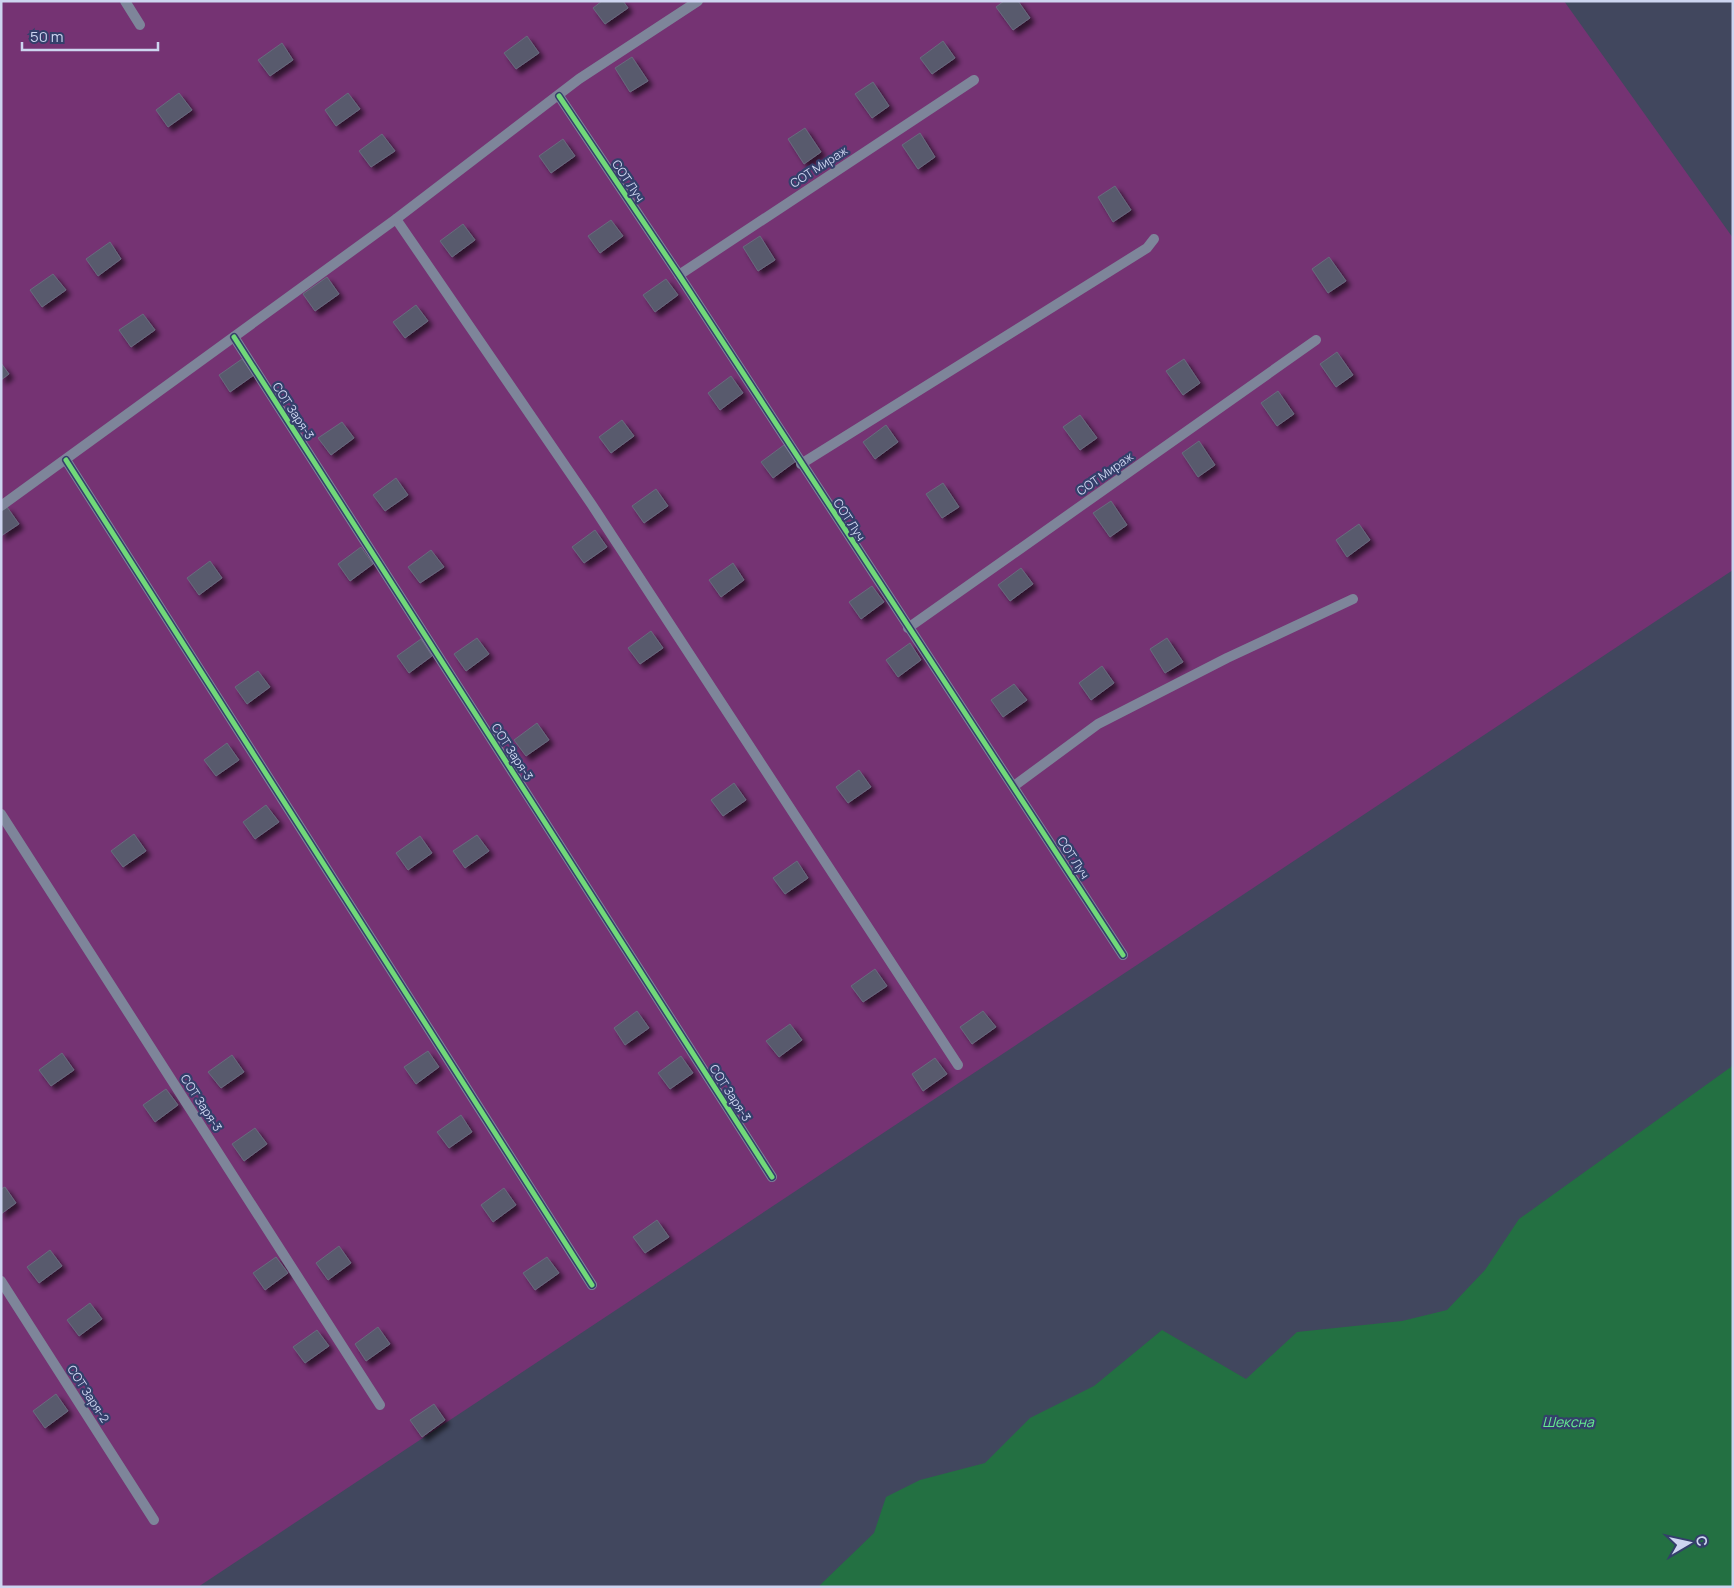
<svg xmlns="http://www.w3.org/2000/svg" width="1734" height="1588" font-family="Manrope,sans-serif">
<defs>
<filter id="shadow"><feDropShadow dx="4.5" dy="4.5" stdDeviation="2.5" flood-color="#0009"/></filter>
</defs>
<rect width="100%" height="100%" fill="#41475e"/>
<polygon fill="#753373" points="1,1 1564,1 1733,238 1733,570 198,1587 1,1587"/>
<polygon fill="#237042" points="1733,1062 1733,1587 818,1587 874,1533 886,1497 920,1480 985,1463 1030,1418 1094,1386 1162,1330 1246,1379 1297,1332 1402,1321 1447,1310 1485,1270 1519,1219 1731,1067"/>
<g fill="#585a6d" stroke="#686a7e" filter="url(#shadow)">
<polygon points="602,1 623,1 628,8 605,24 593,8"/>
<polygon points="1004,1 1018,1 1030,18 1013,30 996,7"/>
<polygon points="527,36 539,53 516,69 504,53"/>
<polygon points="943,41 955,58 932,74 920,58"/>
<polygon points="282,43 293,60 270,76 258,60"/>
<polygon points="632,57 648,81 630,92 615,68"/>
<polygon points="873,82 889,106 872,118 855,94"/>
<polygon points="179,93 192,110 168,127 156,110"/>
<polygon points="348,93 360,109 336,126 325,110"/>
<polygon points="805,128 821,152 804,164 788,139"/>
<polygon points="920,133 935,157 918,169 902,145"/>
<polygon points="382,134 395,151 371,167 359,151"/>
<polygon points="563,139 575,156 551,173 539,156"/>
<polygon points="1115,186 1131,210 1113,222 1098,197"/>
<polygon points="611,220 623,236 600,253 588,236"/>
<polygon points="463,224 475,240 452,257 440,241"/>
<polygon points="760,236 775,260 758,271 743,247"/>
<polygon points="110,242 121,259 98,276 86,259"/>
<polygon points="1329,257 1346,281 1328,293 1312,269"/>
<polygon points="53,274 66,290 42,307 30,290"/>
<polygon points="327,277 339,294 315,311 303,294"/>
<polygon points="666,279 678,295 655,312 643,295"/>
<polygon points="416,305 428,321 405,338 393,322"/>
<polygon points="143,314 155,330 131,347 119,330"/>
<polygon points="1337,352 1353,375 1336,387 1320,364"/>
<polygon points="242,359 254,375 230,392 219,375"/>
<polygon points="1184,359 1200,383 1183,395 1166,371"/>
<polygon points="1,363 9,374 1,380"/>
<polygon points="731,376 743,393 720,410 708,393"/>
<polygon points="1278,391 1294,414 1277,426 1261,403"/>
<polygon points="1080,415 1097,438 1080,450 1063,427"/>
<polygon points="622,420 634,436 611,453 599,437"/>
<polygon points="342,422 354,438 331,455 318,438"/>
<polygon points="886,425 898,442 875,459 863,442"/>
<polygon points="1199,441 1215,465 1198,477 1182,453"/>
<polygon points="784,445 796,461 773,478 761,462"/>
<polygon points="396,478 408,495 385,511 373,495"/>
<polygon points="943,483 959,507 942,518 926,494"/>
<polygon points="656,489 668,506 644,523 632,506"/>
<polygon points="1111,501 1127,525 1110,537 1093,513"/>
<polygon points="7,507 19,524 1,536 1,511"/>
<polygon points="1359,524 1370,540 1347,557 1336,540"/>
<polygon points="595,530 607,547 584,563 572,547"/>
<polygon points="361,547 373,564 350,581 338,564"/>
<polygon points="431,550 444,567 420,583 408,567"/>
<polygon points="210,561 222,578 199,595 187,578"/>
<polygon points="733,563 744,580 721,597 709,580"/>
<polygon points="1021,568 1033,584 1010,601 998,585"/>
<polygon points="872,586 884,602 861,619 849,602"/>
<polygon points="651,631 663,648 640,664 628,648"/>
<polygon points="477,638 489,654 466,671 454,654"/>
<polygon points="1167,638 1183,662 1165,673 1150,649"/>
<polygon points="421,639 432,656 409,673 397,656"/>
<polygon points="910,643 921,660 898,677 886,660"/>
<polygon points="1102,666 1114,683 1091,700 1079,683"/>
<polygon points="258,671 270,687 247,704 235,687"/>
<polygon points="1014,684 1027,700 1003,717 991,700"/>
<polygon points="537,723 549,740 526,756 514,740"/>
<polygon points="227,743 239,760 216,776 204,760"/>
<polygon points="859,770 871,787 848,803 836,787"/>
<polygon points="734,783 746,800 723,816 711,800"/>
<polygon points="266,805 279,822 255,839 243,822"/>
<polygon points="134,834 146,851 123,867 111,851"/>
<polygon points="477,835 489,851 465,868 453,851"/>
<polygon points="420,836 432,853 408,870 396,853"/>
<polygon points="797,861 808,878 785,894 773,878"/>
<polygon points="875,969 887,986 863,1002 851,986"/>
<polygon points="637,1011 649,1028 625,1045 614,1028"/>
<polygon points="983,1011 996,1027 972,1044 960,1027"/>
<polygon points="790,1024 802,1040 779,1057 766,1041"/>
<polygon points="428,1051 439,1067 416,1084 404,1067"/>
<polygon points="62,1053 74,1070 51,1086 39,1070"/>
<polygon points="232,1055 244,1072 221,1088 208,1072"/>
<polygon points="681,1056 693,1073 670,1089 658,1073"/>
<polygon points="935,1058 947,1074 923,1091 912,1074"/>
<polygon points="166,1089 178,1105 155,1122 143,1105"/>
<polygon points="461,1115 472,1132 449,1148 437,1132"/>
<polygon points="255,1128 267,1144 244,1161 232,1144"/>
<polygon points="5,1187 16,1203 1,1214 1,1189"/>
<polygon points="504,1188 516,1205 493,1222 481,1205"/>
<polygon points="657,1220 669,1237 645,1253 633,1237"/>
<polygon points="339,1246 351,1263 328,1280 316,1263"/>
<polygon points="50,1250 62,1266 39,1283 27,1267"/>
<polygon points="276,1257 288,1273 265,1290 253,1273"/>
<polygon points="547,1257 559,1273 535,1290 523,1273"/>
<polygon points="90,1303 102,1319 79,1336 67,1320"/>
<polygon points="378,1327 390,1344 366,1361 355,1344"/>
<polygon points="317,1330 329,1346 305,1363 293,1347"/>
<polygon points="56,1394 68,1411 45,1428 33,1411"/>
<polygon points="434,1404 445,1420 422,1437 410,1420"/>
</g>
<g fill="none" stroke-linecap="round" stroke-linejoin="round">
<g stroke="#7e859a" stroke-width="10">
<polyline points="125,1 140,25"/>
<polyline points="559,96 679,275 1123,955"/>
<polyline points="396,219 592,505 958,1065"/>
<polyline points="679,275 974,80"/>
<polyline points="234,337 772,1177"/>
<polyline points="66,460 592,1285"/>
<polyline points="801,464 1147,248 1154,239"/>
<polyline points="1,506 396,219 579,79 698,1"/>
<polyline points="908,628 1316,340"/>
<polyline points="1014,786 1098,724 1227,658 1353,599"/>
<polyline points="1,814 380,1405"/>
<polyline points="1,1281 154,1520"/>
</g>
<g stroke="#343f6b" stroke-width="8">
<g id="cycleway">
<polyline points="559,96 679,275 1123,955"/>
<polyline points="234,337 772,1177"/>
<polyline points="66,460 592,1285"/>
</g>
</g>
<use href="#cycleway" stroke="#71d979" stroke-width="5"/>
</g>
<g text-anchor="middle" stroke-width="4.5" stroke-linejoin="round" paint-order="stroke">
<g font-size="12" fill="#cdd5f0" stroke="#343f6b">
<text transform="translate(819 167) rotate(-33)" y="4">СОТ Мираж</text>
<text transform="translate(628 181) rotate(56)" y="4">СОТ Луч</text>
<text transform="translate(293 411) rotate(57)" y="4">СОТ Заря-3</text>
<text transform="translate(1105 474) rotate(-35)" y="4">СОТ Мираж</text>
<text transform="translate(849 520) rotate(57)" y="4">СОТ Луч</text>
<text transform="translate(512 752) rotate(57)" y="4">СОТ Заря-3</text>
<text transform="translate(1073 858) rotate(57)" y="4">СОТ Луч</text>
<text transform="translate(730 1093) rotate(57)" y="4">СОТ Заря-3</text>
<text transform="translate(201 1103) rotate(57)" y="4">СОТ Заря-3</text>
<text transform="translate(88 1394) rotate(57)" y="4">СОТ Заря-2</text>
</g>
<g font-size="14" font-style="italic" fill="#66ed91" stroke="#343f6b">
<text x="1568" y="1427">Шексна</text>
</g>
</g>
<rect width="1734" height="1588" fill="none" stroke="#cdd5f0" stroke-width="5"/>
<g transform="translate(1689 1543) rotate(81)" stroke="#343f6b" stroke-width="4" paint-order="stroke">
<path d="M0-4L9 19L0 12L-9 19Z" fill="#cdd5f0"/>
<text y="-8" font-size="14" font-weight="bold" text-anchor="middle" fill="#cdd5f0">С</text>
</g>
<path d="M22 42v8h136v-8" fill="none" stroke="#cdd5f0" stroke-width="2.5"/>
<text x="30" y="42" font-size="15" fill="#cdd5f0" stroke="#343f6b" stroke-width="4" paint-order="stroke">50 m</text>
</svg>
